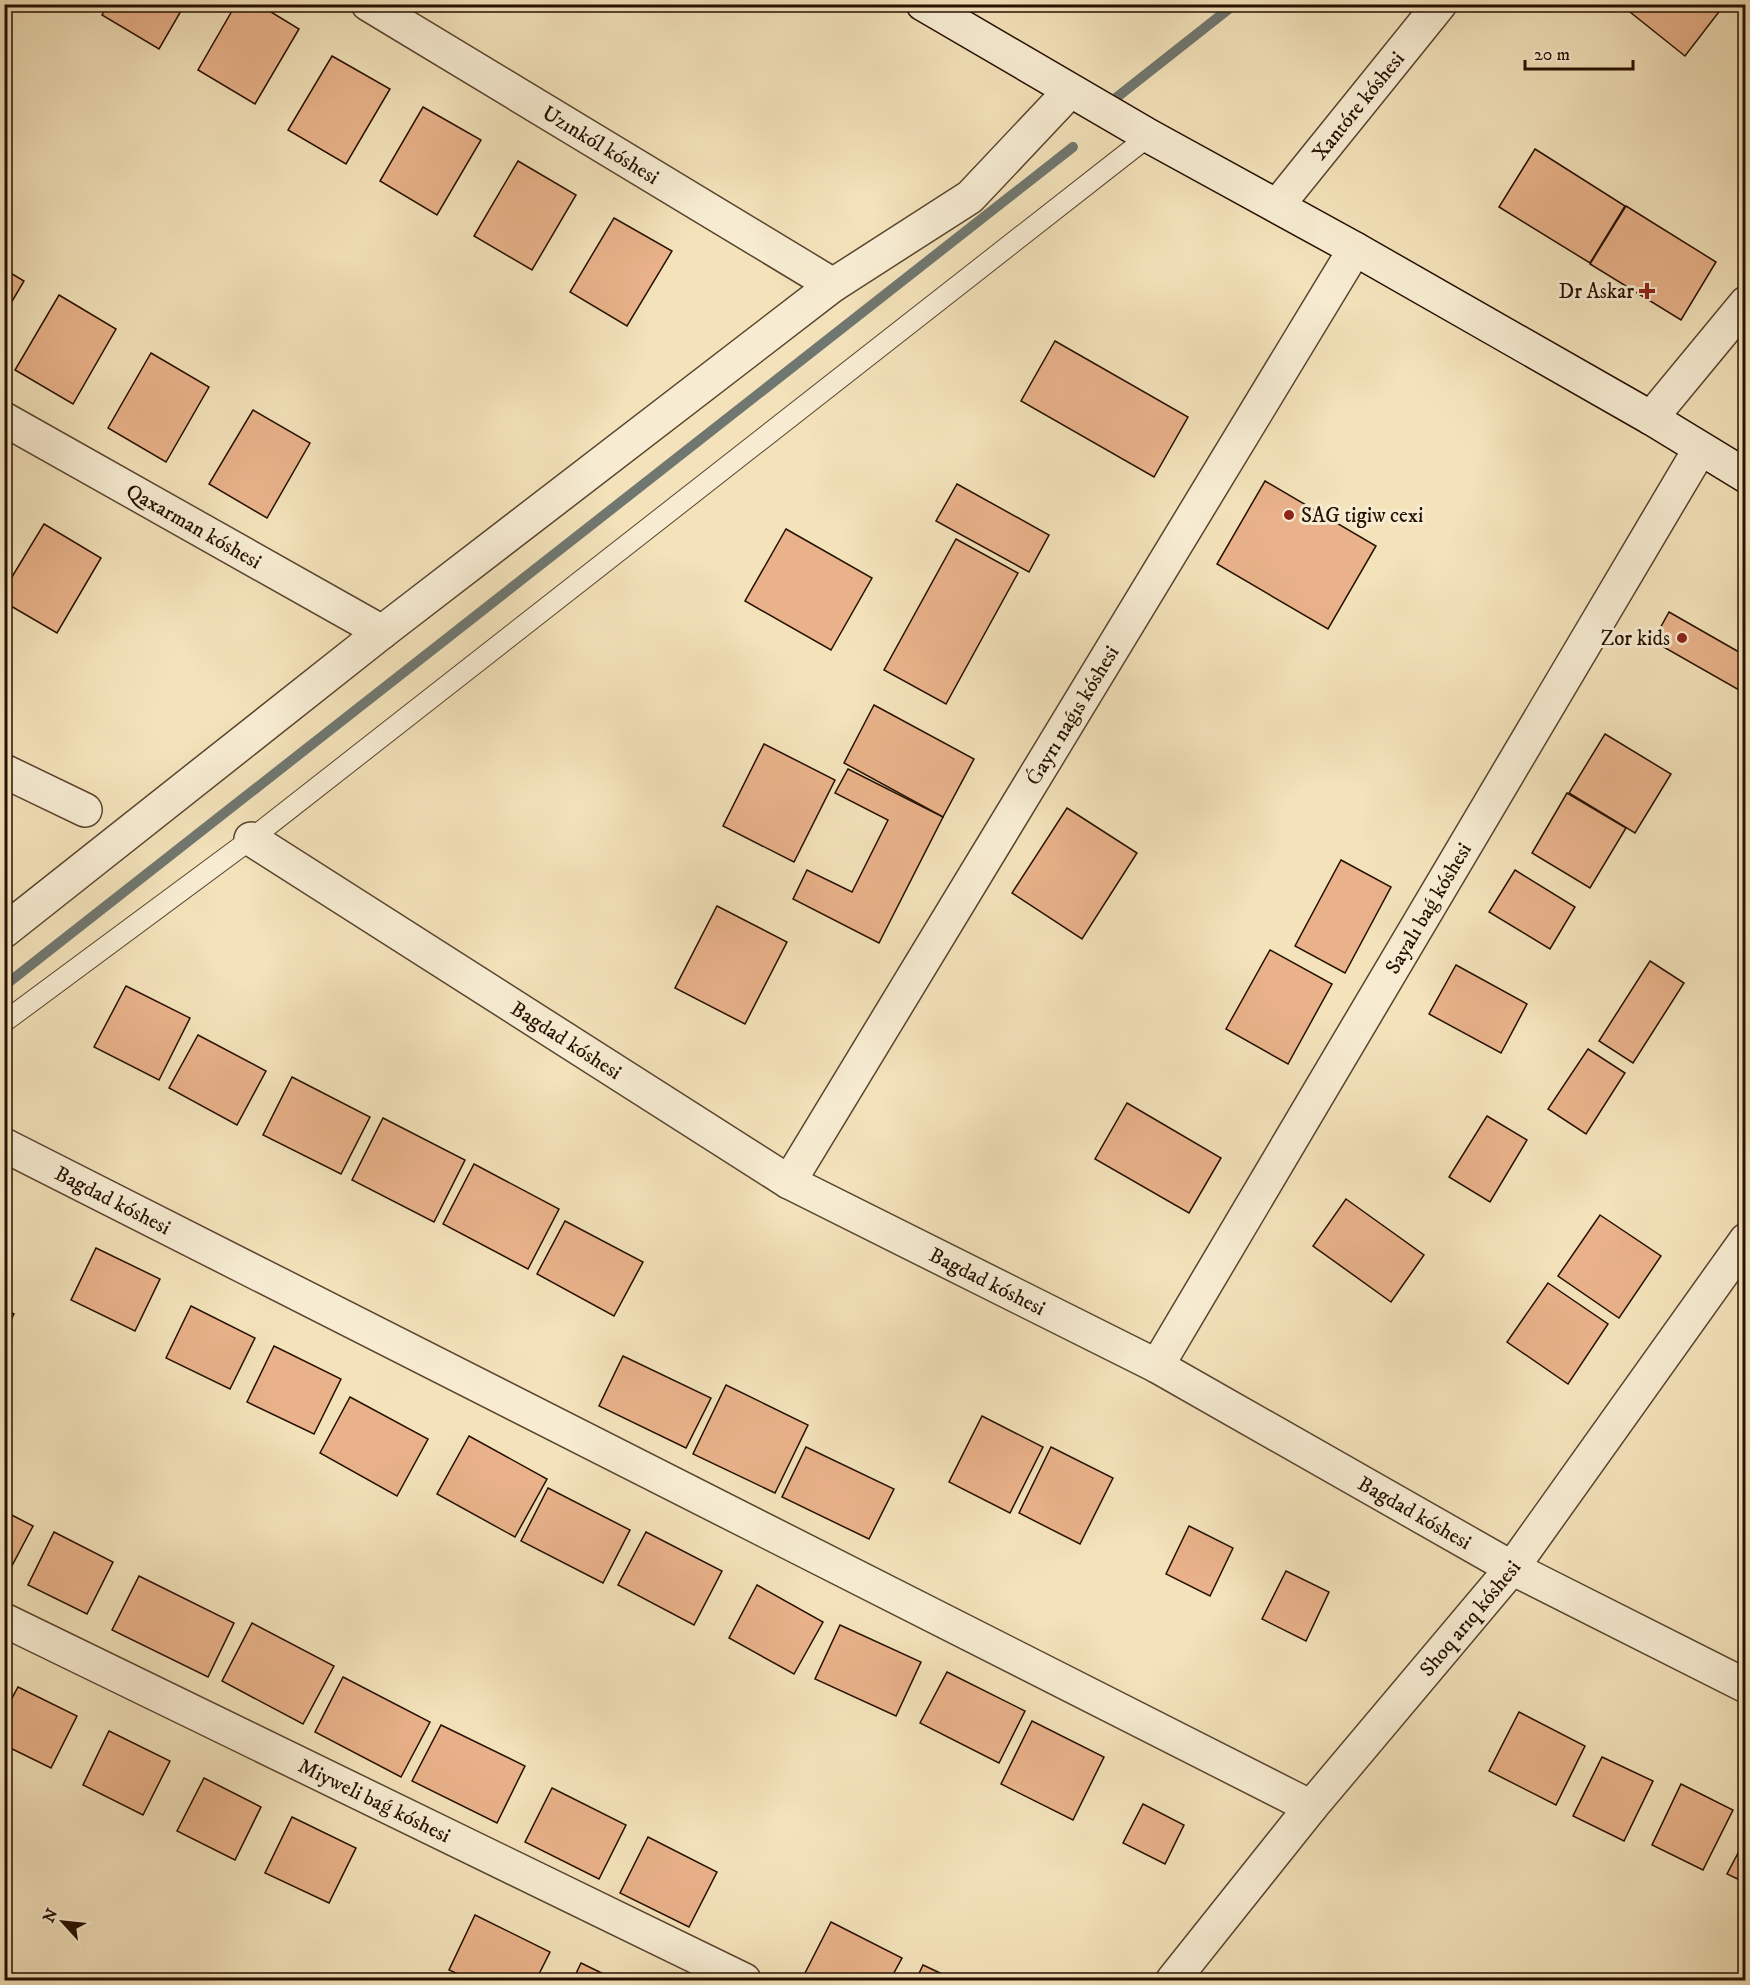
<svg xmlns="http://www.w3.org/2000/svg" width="1750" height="1985" font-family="'IM FELL DW Pica',serif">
<rect width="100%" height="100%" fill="#f3e2ba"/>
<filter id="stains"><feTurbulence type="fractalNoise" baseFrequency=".00333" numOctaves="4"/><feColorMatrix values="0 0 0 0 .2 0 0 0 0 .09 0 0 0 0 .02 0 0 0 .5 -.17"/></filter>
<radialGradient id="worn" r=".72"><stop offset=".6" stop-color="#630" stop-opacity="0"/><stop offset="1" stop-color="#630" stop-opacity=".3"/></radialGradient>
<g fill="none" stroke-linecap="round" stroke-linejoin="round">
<g stroke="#707770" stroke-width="10">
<polyline points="1112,101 1235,4"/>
<polyline points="4,986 1073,147"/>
</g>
</g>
<g fill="#e9b28a" stroke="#261000" stroke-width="1.5">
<polygon points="108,4 185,4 159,49 102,15"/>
<polygon points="236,4 258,4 299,29 255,104 198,70"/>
<polygon points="1620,4 1725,4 1685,56"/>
<polygon points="332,56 390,89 346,164 288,130"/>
<polygon points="423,107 481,140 437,215 380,181"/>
<polygon points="1535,149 1625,206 1590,263 1499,207"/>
<polygon points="518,161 576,195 532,270 474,236"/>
<polygon points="1626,206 1716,262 1681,320 1590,264"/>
<polygon points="614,218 672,251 627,326 570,292"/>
<polygon points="4,269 24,281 4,315"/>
<polygon points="59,295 116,329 73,404 15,370"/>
<polygon points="1055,341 1188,417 1154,477 1021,401"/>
<polygon points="151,353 209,387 166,462 108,428"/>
<polygon points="253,410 310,443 267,518 209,484"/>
<polygon points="1265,481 1376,546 1328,629 1217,564"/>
<polygon points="957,484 1049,535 1029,572 936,521"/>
<polygon points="44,524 101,558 57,633 4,602 4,590"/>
<polygon points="786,529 872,578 831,650 745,601"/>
<polygon points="956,539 1018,573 946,704 884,670"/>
<polygon points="1669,612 1746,656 1746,694 1653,641"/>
<polygon points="874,705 974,759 943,817 844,763"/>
<polygon points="1605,734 1671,774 1635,833 1569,793"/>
<polygon points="764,744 835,780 794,862 723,826"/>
<polygon points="848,769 943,817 879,943 793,899 807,870 852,892 888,820 835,793"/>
<polygon points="1567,793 1626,828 1590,888 1532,853"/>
<polygon points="1067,808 1137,853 1082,939 1012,893"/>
<polygon points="1341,860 1391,887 1345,973 1295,946"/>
<polygon points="1515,870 1575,907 1550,949 1489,912"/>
<polygon points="717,906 787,942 745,1024 675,988"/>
<polygon points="1270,950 1332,984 1288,1064 1226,1029"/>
<polygon points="1650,961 1684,983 1633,1063 1599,1041"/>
<polygon points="1456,965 1527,1004 1501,1053 1429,1014"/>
<polygon points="126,986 190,1018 159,1080 94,1047"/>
<polygon points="198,1035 266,1071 237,1125 169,1088"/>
<polygon points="1588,1049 1625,1073 1586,1134 1548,1109"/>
<polygon points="292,1077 370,1117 341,1174 263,1135"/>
<polygon points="1127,1103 1221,1158 1189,1213 1095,1159"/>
<polygon points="1487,1116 1527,1140 1490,1202 1449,1177"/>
<polygon points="383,1118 465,1160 434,1222 352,1180"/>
<polygon points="474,1164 559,1209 528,1269 443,1224"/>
<polygon points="1346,1199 1424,1255 1391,1302 1313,1246"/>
<polygon points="1600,1215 1661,1256 1619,1318 1558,1276"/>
<polygon points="565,1221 643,1262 614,1316 537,1274"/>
<polygon points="96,1248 160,1279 135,1331 71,1300"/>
<polygon points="1548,1283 1608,1324 1568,1384 1507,1342"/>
<polygon points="191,1306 255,1338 230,1389 166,1358"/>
<polygon points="4,1310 14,1314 4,1334"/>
<polygon points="274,1346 341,1379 314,1434 247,1402"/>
<polygon points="623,1356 711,1398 686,1448 599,1406"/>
<polygon points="726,1385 808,1425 775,1493 693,1454"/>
<polygon points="350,1397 428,1439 397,1496 320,1453"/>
<polygon points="982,1416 1043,1447 1010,1513 949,1482"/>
<polygon points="469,1436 547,1479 515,1537 437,1494"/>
<polygon points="806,1447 894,1489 869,1539 782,1497"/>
<polygon points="1051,1447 1113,1478 1080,1544 1019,1513"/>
<polygon points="548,1488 630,1530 603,1583 521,1541"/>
<polygon points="4,1511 33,1526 6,1577 4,1576"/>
<polygon points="1189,1526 1233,1548 1210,1596 1166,1574"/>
<polygon points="54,1532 113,1562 87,1614 28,1585"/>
<polygon points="646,1532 722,1571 694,1625 618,1585"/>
<polygon points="1286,1571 1329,1592 1306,1641 1262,1619"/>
<polygon points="139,1576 234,1623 208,1677 112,1630"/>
<polygon points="757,1585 823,1622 794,1674 729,1638"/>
<polygon points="252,1623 334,1666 303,1724 222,1681"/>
<polygon points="840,1625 921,1662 896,1716 815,1679"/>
<polygon points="947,1672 1025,1711 999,1763 920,1723"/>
<polygon points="343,1677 430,1722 401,1777 315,1732"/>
<polygon points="18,1687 77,1716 51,1768 4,1745 4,1713"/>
<polygon points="1519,1712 1585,1746 1556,1805 1489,1771"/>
<polygon points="1032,1721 1104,1757 1073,1820 1001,1784"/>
<polygon points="441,1725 525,1766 497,1823 412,1781"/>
<polygon points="109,1731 170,1761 143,1815 83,1785"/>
<polygon points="1602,1757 1653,1781 1624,1841 1573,1816"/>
<polygon points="204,1778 261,1807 235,1860 177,1831"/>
<polygon points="1681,1784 1733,1810 1703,1870 1652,1845"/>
<polygon points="552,1788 626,1825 599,1879 525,1842"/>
<polygon points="1143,1804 1184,1825 1165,1864 1123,1843"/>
<polygon points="292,1817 356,1848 329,1903 265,1873"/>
<polygon points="648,1837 717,1872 689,1927 620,1893"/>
<polygon points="1746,1838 1746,1883 1727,1874"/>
<polygon points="475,1915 550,1952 536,1980 471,1980 449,1970"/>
<polygon points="831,1922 902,1958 890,1980 806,1980 802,1979"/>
<polygon points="581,1963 616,1980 573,1980"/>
<polygon points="923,1965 955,1980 916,1980"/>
<polygon points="4,1975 17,1980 4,1980"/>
</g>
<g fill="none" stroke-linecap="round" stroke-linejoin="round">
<g stroke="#59442e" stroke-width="22">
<polyline id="service" points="4,1022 251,839 1149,136"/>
</g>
<g stroke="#59442e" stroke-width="36">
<g id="minor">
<path id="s1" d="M368 4 833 285"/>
<path id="s2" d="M1277 206 1440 4"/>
<polyline points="1651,418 1746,303"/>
<path id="s3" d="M4 419 382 632"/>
<polyline points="4,771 85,810"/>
<path id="s4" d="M251 839 789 1182 1157 1366 1512 1568 1746 1686"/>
<polyline points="4,931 382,632 833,285 970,197 1070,91"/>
<path id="s5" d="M4 1145 1311 1807"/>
<path id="s6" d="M789 1182 1355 249"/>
<path id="s7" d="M1157 1366 1700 449"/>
<path id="s8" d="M4 1620 744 1980"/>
<path id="s9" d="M1173 1980 1311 1807 1512 1568 1746 1240"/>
</g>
</g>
<g stroke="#261000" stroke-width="36">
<polyline id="secondary" points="923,4 1149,136 1355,249 1651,418 1746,476"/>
</g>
<use href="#service" stroke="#f7ecd2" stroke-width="20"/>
<use href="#minor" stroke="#f7ecd2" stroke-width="33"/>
<use href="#secondary" stroke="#f7ecd2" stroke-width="33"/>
</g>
<g fill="#8f2418" stroke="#f7ecd2" stroke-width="2">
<path d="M1644 282h6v6h6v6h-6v6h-6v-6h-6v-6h6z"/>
<circle cx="1289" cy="515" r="6"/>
<circle cx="1682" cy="638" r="6"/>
</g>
<g text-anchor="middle" stroke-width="6" stroke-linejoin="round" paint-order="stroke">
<g font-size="21" fill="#261000" stroke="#f7ecd2">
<text dy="7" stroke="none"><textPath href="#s2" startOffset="129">Xantóre kóshesi</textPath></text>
<text dy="7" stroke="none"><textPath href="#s1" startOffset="272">Uzınkól kóshesi</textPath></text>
<text dy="7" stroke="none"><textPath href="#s3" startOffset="218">Qaxarman kóshesi</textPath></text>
<text dy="7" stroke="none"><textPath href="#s6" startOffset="546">Ǵayrı naǵıs kóshesi</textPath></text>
<text dy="7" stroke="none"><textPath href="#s7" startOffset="532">Sayalı baǵ kóshesi</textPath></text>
<text dy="7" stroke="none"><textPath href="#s4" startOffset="374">Bagdad kóshesi</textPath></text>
<text dy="7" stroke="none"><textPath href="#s5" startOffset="122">Bagdad kóshesi</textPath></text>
<text dy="7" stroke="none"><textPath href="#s4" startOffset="860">Bagdad kóshesi</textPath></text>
<text dy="7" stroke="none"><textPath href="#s4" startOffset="1346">Bagdad kóshesi</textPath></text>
<text dy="7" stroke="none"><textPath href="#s9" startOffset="468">Shoq arıq kóshesi</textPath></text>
<text dy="7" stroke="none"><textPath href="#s8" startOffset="412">Miyweli baǵ kóshesi</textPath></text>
</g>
<g font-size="21" fill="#261000" stroke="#f7ecd2" text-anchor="end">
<text x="1634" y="298">Dr Askar</text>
<text x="1301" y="522" text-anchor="start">SAG tigiw cexi</text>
<text x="1670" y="645">Zor kids</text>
</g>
</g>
<rect width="1750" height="1985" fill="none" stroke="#f3e2ba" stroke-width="24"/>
<rect x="6" y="6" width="1738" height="1973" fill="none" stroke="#261000" stroke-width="3"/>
<rect x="12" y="12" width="1726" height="1961" fill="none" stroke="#261000" stroke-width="1.5"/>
<g transform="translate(63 1922) rotate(297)" stroke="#f7ecd2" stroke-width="4.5" paint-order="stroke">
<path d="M0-4.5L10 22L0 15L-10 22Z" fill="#261000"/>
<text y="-9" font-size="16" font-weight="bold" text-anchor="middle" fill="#261000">N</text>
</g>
<path d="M1525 60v9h108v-9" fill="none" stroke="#261000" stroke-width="3"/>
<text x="1534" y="60" font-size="18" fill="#261000" stroke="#f7ecd2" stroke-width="4.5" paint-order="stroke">20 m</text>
<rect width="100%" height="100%" filter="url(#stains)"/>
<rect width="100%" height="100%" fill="url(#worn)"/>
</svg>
